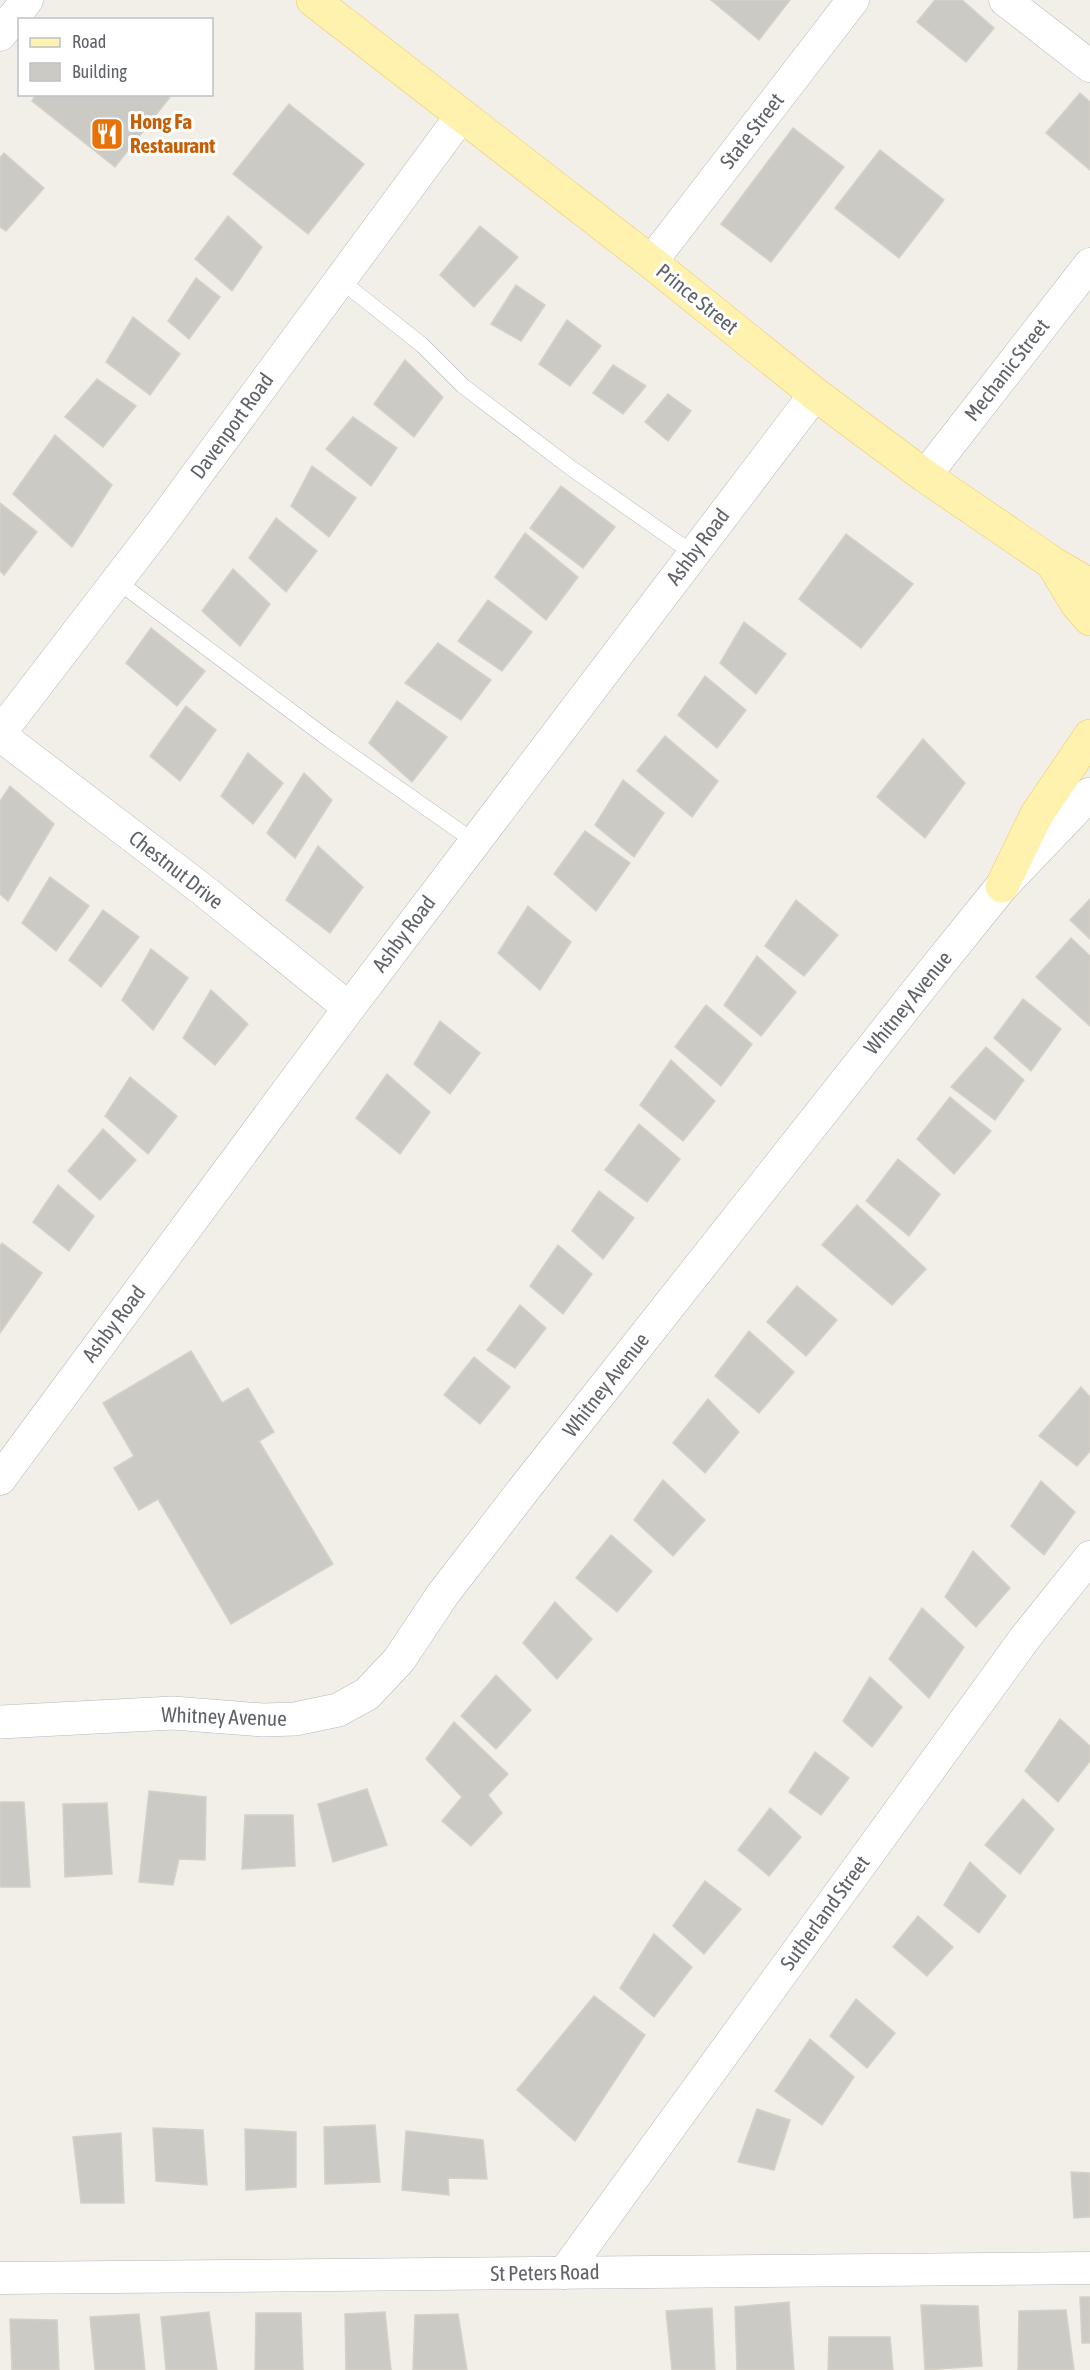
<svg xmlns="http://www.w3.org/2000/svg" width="1090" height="2370" font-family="'Asap Condensed',sans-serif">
<rect width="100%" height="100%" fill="#f1efe8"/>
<g fill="#cccac5" stroke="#d6d1c6" stroke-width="1.5">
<polygon points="711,0 790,0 759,40"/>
<polygon points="935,0 962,0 994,28 966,62 917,22"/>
<polygon points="1080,93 1090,102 1090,170 1046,133"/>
<polygon points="36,94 167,94 170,97 115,167 32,101"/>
<polygon points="289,104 364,164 308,234 233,174"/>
<polygon points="793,128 844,167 771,262 721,224"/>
<polygon points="880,150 944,200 899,258 835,208"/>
<polygon points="4,153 44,188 6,231 0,227 0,158"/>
<polygon points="228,216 262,247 232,291 195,259"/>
<polygon points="480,226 518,257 474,307 440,275"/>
<polygon points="196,278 220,297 189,339 168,321"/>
<polygon points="516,285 545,305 521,341 491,324"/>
<polygon points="133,317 180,354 150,395 106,362"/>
<polygon points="567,320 601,346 570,386 539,364"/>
<polygon points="405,360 443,397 414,437 374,404"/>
<polygon points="613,365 646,386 623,414 593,393"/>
<polygon points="97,379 136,406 103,447 65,417"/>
<polygon points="668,394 691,411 668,441 645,422"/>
<polygon points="353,417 397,448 371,486 326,449"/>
<polygon points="55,435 112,485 72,547 13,494"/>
<polygon points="312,466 356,498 329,537 291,506"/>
<polygon points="561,486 615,527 583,568 530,528"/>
<polygon points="0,503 37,532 4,575 0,571"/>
<polygon points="276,518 317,551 286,592 249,558"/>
<polygon points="525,533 578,577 546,620 495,577"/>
<polygon points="846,534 913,584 861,648 799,599"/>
<polygon points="233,569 270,604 240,646 202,611"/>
<polygon points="488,600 532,632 502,671 458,641"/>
<polygon points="744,622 786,654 756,694 720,663"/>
<polygon points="151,628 205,671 177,706 126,663"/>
<polygon points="438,643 491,680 461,720 405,683"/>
<polygon points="705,676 746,710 717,748 678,715"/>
<polygon points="397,701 447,737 412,782 369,743"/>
<polygon points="186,706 216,730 180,781 150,756"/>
<polygon points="665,736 718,781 692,817 637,771"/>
<polygon points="923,739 965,783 925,838 877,797"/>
<polygon points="248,753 283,783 253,824 221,796"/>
<polygon points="304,773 332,800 295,858 267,833"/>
<polygon points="623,780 664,813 634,857 595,825"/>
<polygon points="10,786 54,824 8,901 0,894 0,801"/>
<polygon points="585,831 630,863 596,911 554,874"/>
<polygon points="318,846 363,887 330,933 286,900"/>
<polygon points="50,877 89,906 56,951 22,923"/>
<polygon points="1090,899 1090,939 1070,920"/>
<polygon points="796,900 838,935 804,976 765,946"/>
<polygon points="528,906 571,942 540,990 498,953"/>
<polygon points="103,910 139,937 101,987 69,960"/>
<polygon points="1071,938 1090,956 1090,1026 1036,977"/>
<polygon points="151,949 188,978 153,1030 122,1000"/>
<polygon points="757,956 796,992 761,1036 724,1005"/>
<polygon points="211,990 248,1024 215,1065 183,1038"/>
<polygon points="1023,999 1061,1029 1031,1071 994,1038"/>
<polygon points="706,1005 752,1044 721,1086 675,1047"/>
<polygon points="440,1021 480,1053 450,1094 414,1064"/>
<polygon points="986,1047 1024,1080 995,1120 951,1087"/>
<polygon points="671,1060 715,1101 683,1141 640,1105"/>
<polygon points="387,1074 430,1112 400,1154 356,1118"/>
<polygon points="130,1077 177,1116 148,1154 105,1116"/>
<polygon points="950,1097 991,1131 954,1174 917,1139"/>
<polygon points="639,1124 680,1159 647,1202 605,1170"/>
<polygon points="103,1129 136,1160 100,1200 68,1171"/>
<polygon points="898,1159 940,1194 909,1236 866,1201"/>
<polygon points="58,1185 94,1216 69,1251 33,1222"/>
<polygon points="599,1191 634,1218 603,1259 572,1231"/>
<polygon points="857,1205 926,1269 892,1305 822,1245"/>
<polygon points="2,1243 42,1273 0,1333 0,1246"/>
<polygon points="558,1245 592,1274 563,1314 530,1286"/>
<polygon points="797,1286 837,1320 806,1356 767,1322"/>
<polygon points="520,1305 546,1328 515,1368 487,1350"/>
<polygon points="749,1331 794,1372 759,1413 715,1376"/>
<polygon points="191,1351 222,1403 248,1388 274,1432 259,1441 333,1564 231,1624 158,1499 139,1510 114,1468 134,1456 103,1403"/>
<polygon points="474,1357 510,1387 480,1424 444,1395"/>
<polygon points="1081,1387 1090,1397 1090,1451 1077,1466 1039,1436"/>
<polygon points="708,1399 739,1432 705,1473 673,1443"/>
<polygon points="663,1480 705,1520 673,1556 634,1520"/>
<polygon points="1041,1481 1075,1512 1044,1555 1011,1526"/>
<polygon points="611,1535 652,1571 617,1612 576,1578"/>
<polygon points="973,1551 1010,1588 976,1627 945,1597"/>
<polygon points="555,1602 592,1639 557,1679 523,1643"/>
<polygon points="922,1608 964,1647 929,1698 889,1659"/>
<polygon points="496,1675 531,1710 496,1749 461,1716"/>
<polygon points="870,1677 902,1707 872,1747 843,1721"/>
<polygon points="1060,1719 1090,1746 1090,1761 1058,1802 1025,1771"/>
<polygon points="454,1722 508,1774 488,1795 502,1813 471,1846 442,1821 462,1797 426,1759"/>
<polygon points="815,1752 849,1778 821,1815 789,1792"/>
<polygon points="367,1789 387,1845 333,1862 318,1804"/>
<polygon points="149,1791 206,1797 205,1860 179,1859 173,1885 139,1882"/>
<polygon points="1023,1799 1054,1829 1020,1874 985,1845"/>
<polygon points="0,1802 24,1802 30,1887 0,1887"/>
<polygon points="107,1803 112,1874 65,1877 63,1804"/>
<polygon points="770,1808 801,1837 769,1876 738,1850"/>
<polygon points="245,1815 293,1815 295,1866 242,1869"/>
<polygon points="970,1862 1006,1896 979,1933 944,1905"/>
<polygon points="705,1881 741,1909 704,1954 673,1926"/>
<polygon points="918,1916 953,1947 927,1976 893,1947"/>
<polygon points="654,1934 692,1967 654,2017 620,1988"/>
<polygon points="594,1996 645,2035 575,2141 517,2090"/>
<polygon points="856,1999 895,2033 867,2068 830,2036"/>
<polygon points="810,2039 854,2077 822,2125 775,2091"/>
<polygon points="757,2109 790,2120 774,2170 738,2162"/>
<polygon points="375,2125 380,2182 325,2184 324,2127"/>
<polygon points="153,2128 203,2130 207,2185 156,2181"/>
<polygon points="245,2129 296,2132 296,2187 246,2190"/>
<polygon points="406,2131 483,2140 487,2179 448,2178 449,2195 402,2190"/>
<polygon points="121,2133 124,2203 81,2203 73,2137"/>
<polygon points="1071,2172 1090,2173 1090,2217 1074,2218"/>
<polygon points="1080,2297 1090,2297 1090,2343 1082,2343"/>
<polygon points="789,2302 794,2370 737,2370 735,2307"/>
<polygon points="921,2305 978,2306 982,2366 925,2370"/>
<polygon points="712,2308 715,2370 672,2370 666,2311"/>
<polygon points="1066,2310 1074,2370 1018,2370 1019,2311"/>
<polygon points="209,2312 217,2370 166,2370 161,2317"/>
<polygon points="385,2312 391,2370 346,2370 345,2314"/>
<polygon points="256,2313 301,2313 303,2370 255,2370"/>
<polygon points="139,2314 145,2370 95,2370 90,2317"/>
<polygon points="458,2314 467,2370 413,2370 415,2315"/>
<polygon points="10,2319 57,2320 59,2370 12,2370"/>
<polygon points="829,2337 890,2337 893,2370 828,2370"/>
</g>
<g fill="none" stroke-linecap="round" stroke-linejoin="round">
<g stroke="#b5b8bc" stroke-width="16">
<g id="service">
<polyline points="340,280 422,345 463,386 571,468 694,554"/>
<polyline points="117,581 331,741 475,842"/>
</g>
</g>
<g stroke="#b5b8bc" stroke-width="33">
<g id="minor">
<polyline points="1005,0 1090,66"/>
<polyline points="0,35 27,0"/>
<polyline points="651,262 853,0"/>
<polyline points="925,476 1090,264"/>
<polyline points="0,733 159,526 461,116"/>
<polyline points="0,735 203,890 349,1008"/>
<polyline points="0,1479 349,1008 815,394"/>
<polyline points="564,2273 1025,1638 1090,1557"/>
<polyline points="0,2278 1090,2268"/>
</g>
</g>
<g stroke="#b5b8bc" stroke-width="34">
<polyline id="tertiary" points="0,1722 173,1713 263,1720 295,1719 338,1710 367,1694 399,1660 443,1594 528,1484 931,974 1002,886 1090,794"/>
</g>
<g stroke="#f2c960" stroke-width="34">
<g id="primary">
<polyline points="313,0 651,262 815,394 925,476 1054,564 1090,585"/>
<polyline points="1054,566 1077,604 1090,619"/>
<polyline points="1002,886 1037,814 1090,736"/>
</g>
</g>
<use href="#service" stroke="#fff" stroke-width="15"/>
<use href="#minor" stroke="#fff" stroke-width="32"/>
<use href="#tertiary" stroke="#fff" stroke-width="33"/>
<use href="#primary" stroke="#fff2af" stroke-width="33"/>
</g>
<defs>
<g id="restaurant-square" transform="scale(1.725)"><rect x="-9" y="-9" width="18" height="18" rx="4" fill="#e8710a" stroke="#fff"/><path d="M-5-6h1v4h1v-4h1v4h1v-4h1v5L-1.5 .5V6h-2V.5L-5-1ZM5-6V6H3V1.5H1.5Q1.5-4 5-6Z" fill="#fff"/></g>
</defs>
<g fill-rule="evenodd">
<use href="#restaurant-square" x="107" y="134"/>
</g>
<g text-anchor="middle" stroke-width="6" stroke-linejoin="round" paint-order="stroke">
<g font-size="21" font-weight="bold" fill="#c56008" stroke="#fff" text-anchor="start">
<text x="130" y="129">Hong Fa<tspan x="130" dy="24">Restaurant</tspan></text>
</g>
<g font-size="21" fill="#5f6368" stroke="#fff">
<text transform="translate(752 131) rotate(-52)" y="7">State Street</text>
<text transform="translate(697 299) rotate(39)" y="7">Prince Street</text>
<text transform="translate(1007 370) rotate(-52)" y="7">Mechanic Street</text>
<text transform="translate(232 426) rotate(-54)" y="7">Davenport Road</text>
<text transform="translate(698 547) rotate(-53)" y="7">Ashby Road</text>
<text transform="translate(176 870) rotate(38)" y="7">Chestnut Drive</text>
<text transform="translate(404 934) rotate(-53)" y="7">Ashby Road</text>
<text transform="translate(908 1003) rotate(-51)" y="7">Whitney Avenue</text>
<text transform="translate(114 1324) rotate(-53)" y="7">Ashby Road</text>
<text transform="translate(606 1385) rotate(-52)" y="7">Whitney Avenue</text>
<text transform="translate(224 1717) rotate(2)" y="7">Whitney Avenue</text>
<text transform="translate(825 1913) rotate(-54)" y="7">Sutherland Street</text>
<text transform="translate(545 2273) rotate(-1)" y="7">St Peters Road</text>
</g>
</g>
<rect x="18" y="18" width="195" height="78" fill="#ffffff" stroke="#bfc1c3" stroke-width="1.5"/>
<rect x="30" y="38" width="30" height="9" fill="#fff2af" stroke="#bfc1c3" stroke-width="1.5"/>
<text x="72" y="48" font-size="18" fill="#5f6368">Road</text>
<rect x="30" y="63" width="30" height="18" fill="#cccac5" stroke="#bfc1c3" stroke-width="1.5"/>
<text x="72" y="78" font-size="18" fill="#5f6368">Building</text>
</svg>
